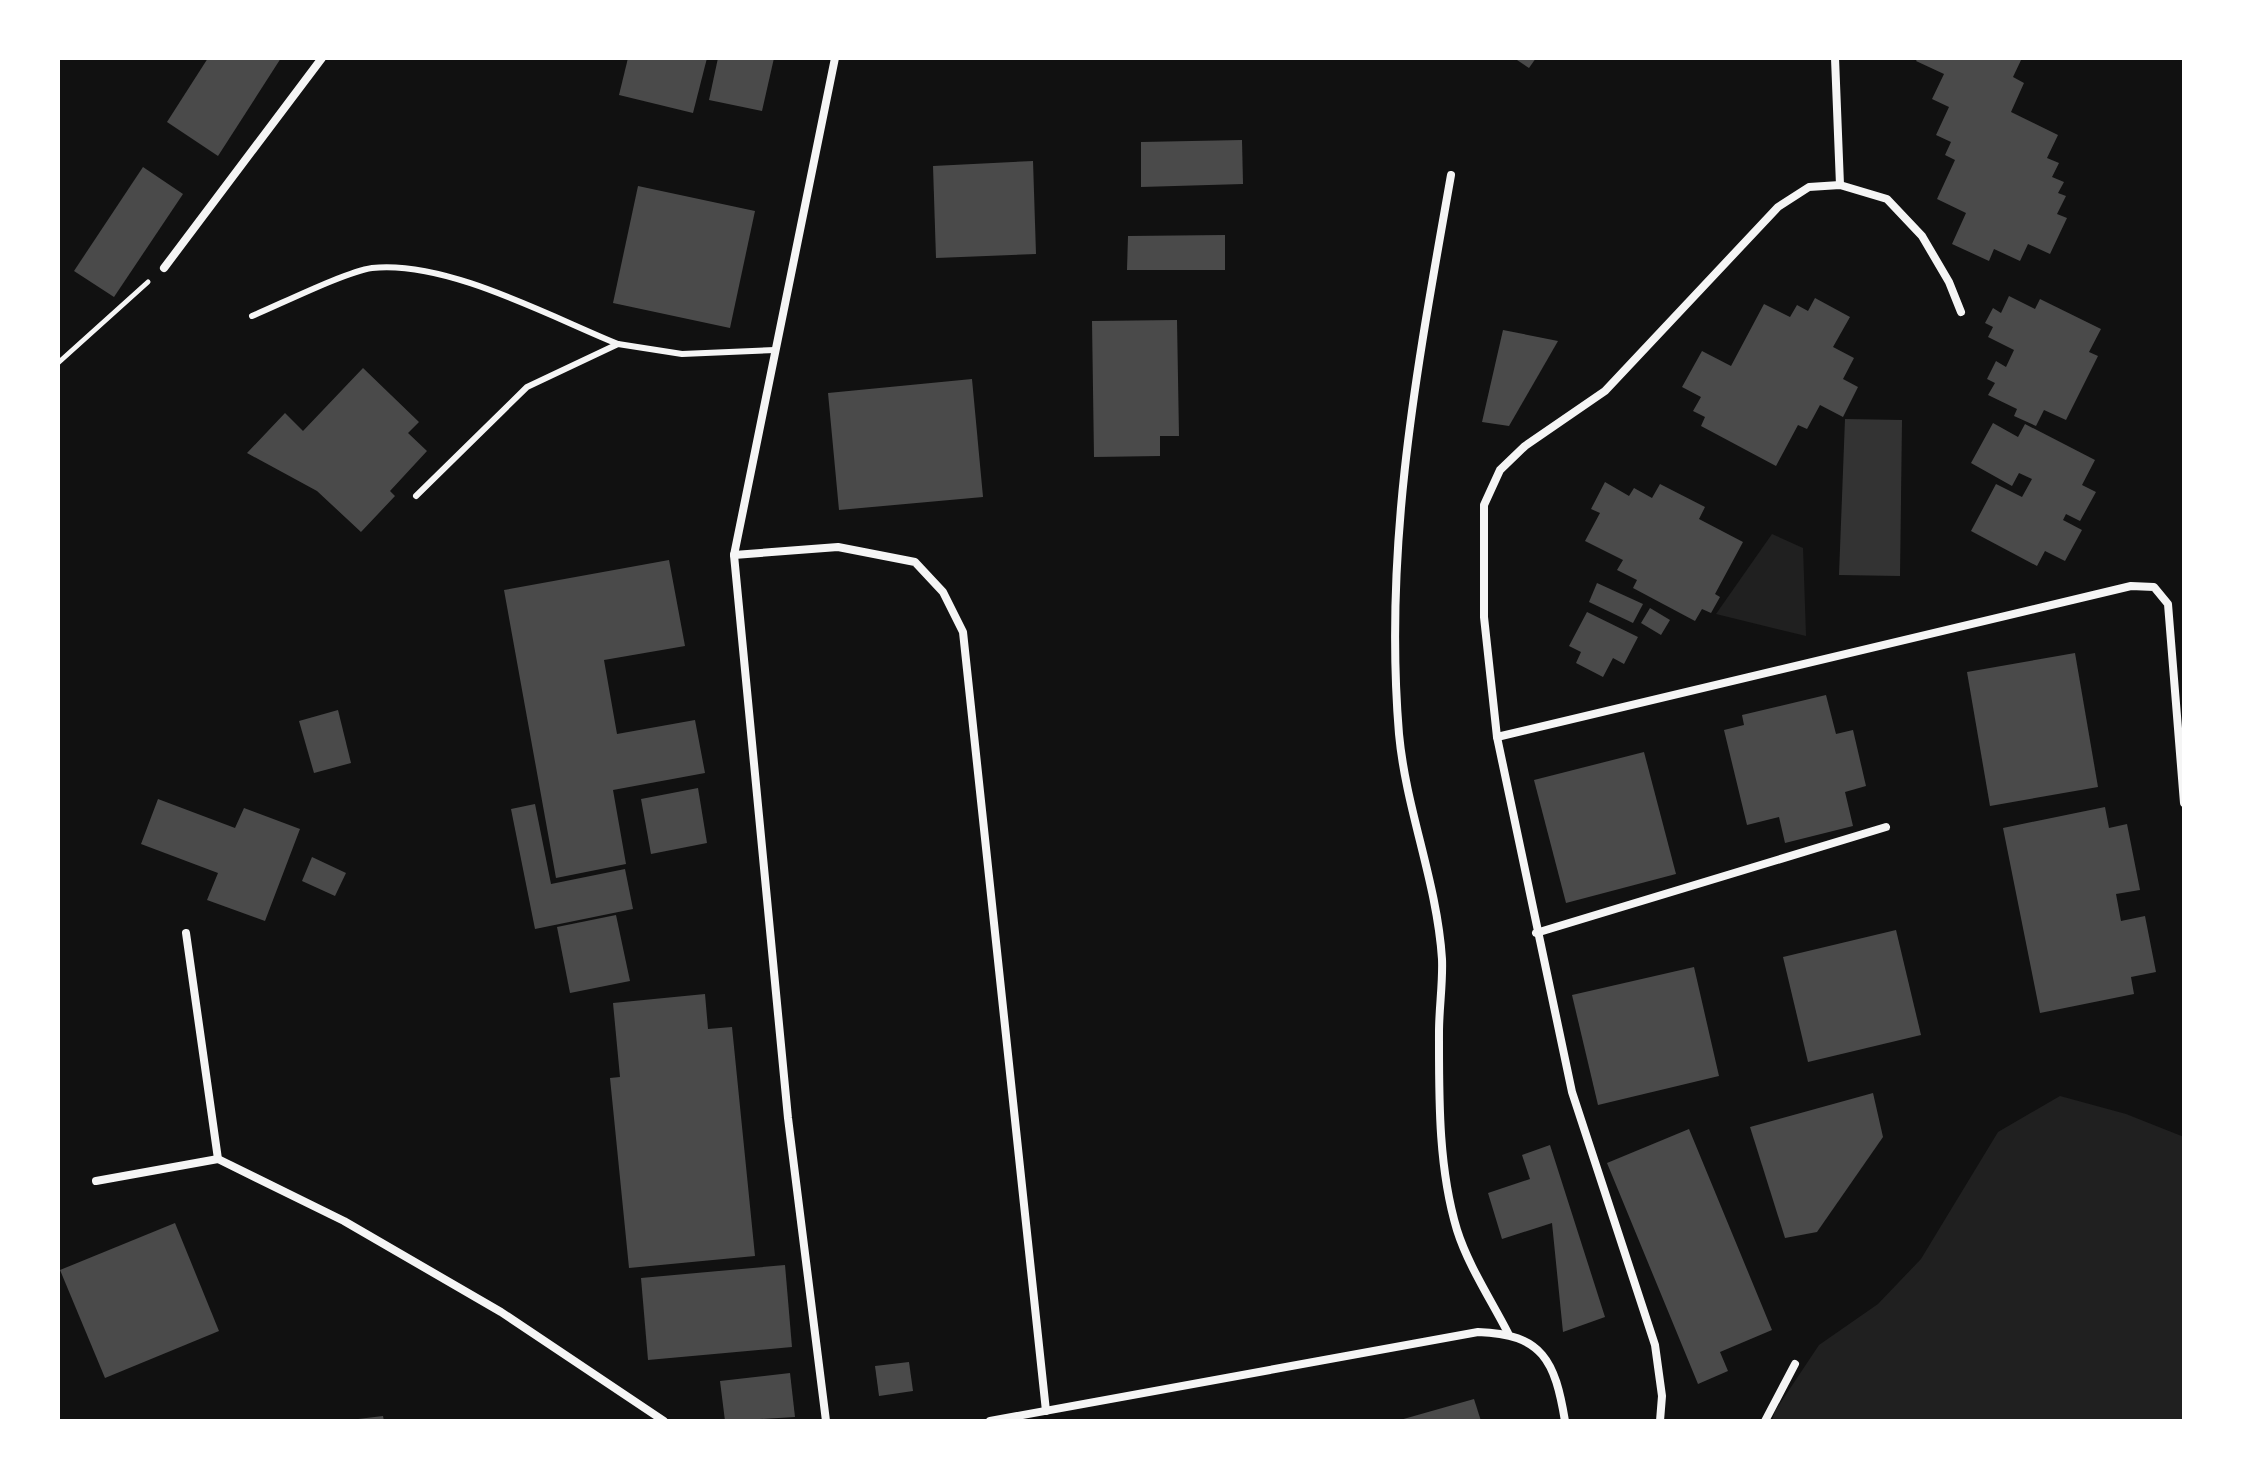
<svg xmlns="http://www.w3.org/2000/svg" width="2242" height="1479" font-family="'IBM Plex Sans',sans-serif">
<rect width="100%" height="100%" fill="#111"/>
<g fill="#202020">
<polygon points="1772,534 1803,548 1806,636 1716,614"/>
<polygon points="2060,1096 2126,1114 2184,1137 2184,1421 1772,1421 1775,1411 1819,1345 1878,1304 1921,1259 1998,1132"/>
</g>
<polygon fill="#333" points="1845,419 1902,420 1900,576 1839,575"/>
<g fill="#4a4a4a">
<polygon points="208,58 281,58 218,156 167,122"/>
<polygon points="628,58 707,58 693,113 619,95"/>
<polygon points="718,58 774,58 762,111 709,100"/>
<polygon points="1514,58 1536,58 1529,68"/>
<polygon points="1918,58 2022,58 2013,77 2024,83 2011,112 2058,135 2047,158 2059,163 2052,177 2064,182 2058,193 2066,196 2057,214 2067,218 2050,254 2028,244 2020,261 1994,249 1989,261 1952,244 1966,213 1937,199 1955,160 1945,155 1951,142 1936,135 1949,107 1932,99 1944,74 1916,61"/>
<polygon points="1242,140 1243,184 1141,187 1141,142"/>
<polygon points="1033,161 1036,254 936,258 933,166"/>
<polygon points="143,167 183,194 114,297 74,271"/>
<polygon points="638,186 755,211 730,328 613,303"/>
<polygon points="1225,235 1225,270 1127,270 1128,236"/>
<polygon points="2009,296 2035,309 2040,299 2101,329 2089,352 2098,356 2066,420 2044,410 2036,426 2014,416 2017,409 1988,395 1995,383 1987,379 1996,361 2006,367 2014,350 1988,337 1993,327 1985,323 1993,308 2001,313"/>
<polygon points="1815,298 1850,317 1833,347 1854,358 1843,379 1858,387 1843,417 1820,405 1807,429 1798,425 1776,466 1701,426 1705,417 1693,411 1701,397 1682,387 1702,351 1731,366 1764,304 1790,317 1797,305 1808,311"/>
<polygon points="1177,320 1179,436 1160,436 1160,456 1094,457 1092,321"/>
<polygon points="1503,330 1558,341 1509,426 1482,422"/>
<polygon points="363,368 419,422 408,433 427,451 390,491 395,496 361,532 317,491 247,453 285,413 303,431"/>
<polygon points="972,379 983,497 839,510 828,393"/>
<polygon points="1993,423 2018,437 2025,424 2095,460 2082,485 2096,492 2080,521 2066,514 2063,520 2082,530 2065,561 2045,551 2037,566 1971,531 1996,484 2022,497 2032,479 2019,473 2012,486 1971,463"/>
<polygon points="1605,482 1629,496 1634,488 1652,498 1660,484 1705,507 1699,519 1743,542 1715,594 1720,597 1711,613 1702,609 1695,621 1633,588 1637,580 1617,570 1623,560 1585,541 1600,513 1591,509"/>
<polygon points="669,560 685,646 604,660 617,734 695,720 705,773 613,790 626,864 556,878 504,590"/>
<polygon points="1597,583 1643,604 1633,623 1589,602"/>
<polygon points="1650,608 1670,620 1661,635 1641,623"/>
<polygon points="1587,612 1638,637 1624,664 1613,658 1603,677 1576,663 1581,652 1569,646"/>
<polygon points="2075,653 2098,787 1990,806 1967,672"/>
<polygon points="1826,695 1836,734 1853,730 1866,786 1845,792 1853,826 1785,843 1779,817 1747,825 1724,730 1744,725 1742,715"/>
<polygon points="338,710 351,763 314,773 299,721"/>
<polygon points="1644,752 1676,874 1566,903 1534,780"/>
<polygon points="698,788 707,843 651,854 641,799"/>
<polygon points="158,799 235,828 244,808 300,829 265,921 207,900 218,873 141,844"/>
<polygon points="535,804 551,884 625,869 633,909 535,929 511,809"/>
<polygon points="2105,807 2109,828 2127,824 2140,890 2116,894 2121,921 2145,916 2156,972 2131,977 2134,994 2040,1013 2003,828"/>
<polygon points="312,857 346,873 335,896 302,881"/>
<polygon points="616,915 630,981 570,993 557,927"/>
<polygon points="1896,930 1921,1035 1808,1062 1783,957"/>
<polygon points="1694,967 1719,1076 1598,1105 1572,995"/>
<polygon points="705,994 708,1029 732,1027 755,1256 629,1268 610,1078 620,1077 613,1003"/>
<polygon points="1873,1093 1883,1137 1817,1232 1785,1238 1750,1127"/>
<polygon points="1689,1129 1772,1330 1720,1352 1728,1371 1698,1384 1607,1163"/>
<polygon points="1550,1145 1605,1317 1563,1332 1552,1223 1502,1239 1488,1193 1530,1179 1522,1155"/>
<polygon points="175,1223 219,1331 105,1378 60,1270"/>
<polygon points="785,1265 792,1347 648,1360 641,1278"/>
<polygon points="909,1362 913,1391 879,1396 875,1366"/>
<polygon points="790,1373 795,1417 725,1421 720,1381"/>
<polygon points="1474,1399 1481,1421 1400,1421 1400,1420"/>
<polygon points="383,1416 384,1421 358,1421 358,1419"/>
</g>
<g fill="none" stroke-linecap="round" stroke-linejoin="round">
<polyline stroke="#f5f5f5" stroke-width="5" points="58,363 148,282"/>
<g stroke="#f5f5f5" stroke-width="6">
<path d="M252 316C281 304 345 272 372 268 446 260 549 316 618 344"/>
<polyline points="416,496 527,387 618,344 682,354 775,350"/>
</g>
<g stroke="#f5f5f5" stroke-width="8">
<polyline points="1835,58 1840,185"/>
<path d="M1451 175C1418 363 1383 542 1399 734 1406 810 1437 882 1442 959 1443 983 1439 1008 1439 1032 1439 1097 1438 1167 1457 1230 1468 1265 1491 1300 1508 1333"/>
<polyline points="164,268 322,58"/>
<polyline points="734,555 838,547 915,562 943,592 963,632 1046,1411"/>
<polyline points="1497,737 2131,586 2154,587 2168,604 2184,803"/>
<polyline points="186,933 218,1159 344,1221 501,1312 664,1421"/>
<polyline points="1536,933 1886,827"/>
<polyline points="96,1181 218,1159"/>
<polyline points="826,1421 788,1118 734,555 835,58"/>
<path d="M990 1421 1478 1332C1543 1334 1555 1361 1565 1421"/>
<polyline points="1660,1421 1662,1396 1655,1345 1572,1092 1497,737 1484,617 1484,505 1500,470 1525,446 1605,391 1778,207 1809,187 1840,185 1887,199 1922,236 1949,282 1961,312"/>
<polyline points="1765,1421 1795,1364"/>
</g>
</g>
<rect width="2242" height="1479" fill="none" stroke="#ffffff" stroke-width="120"/>
</svg>
